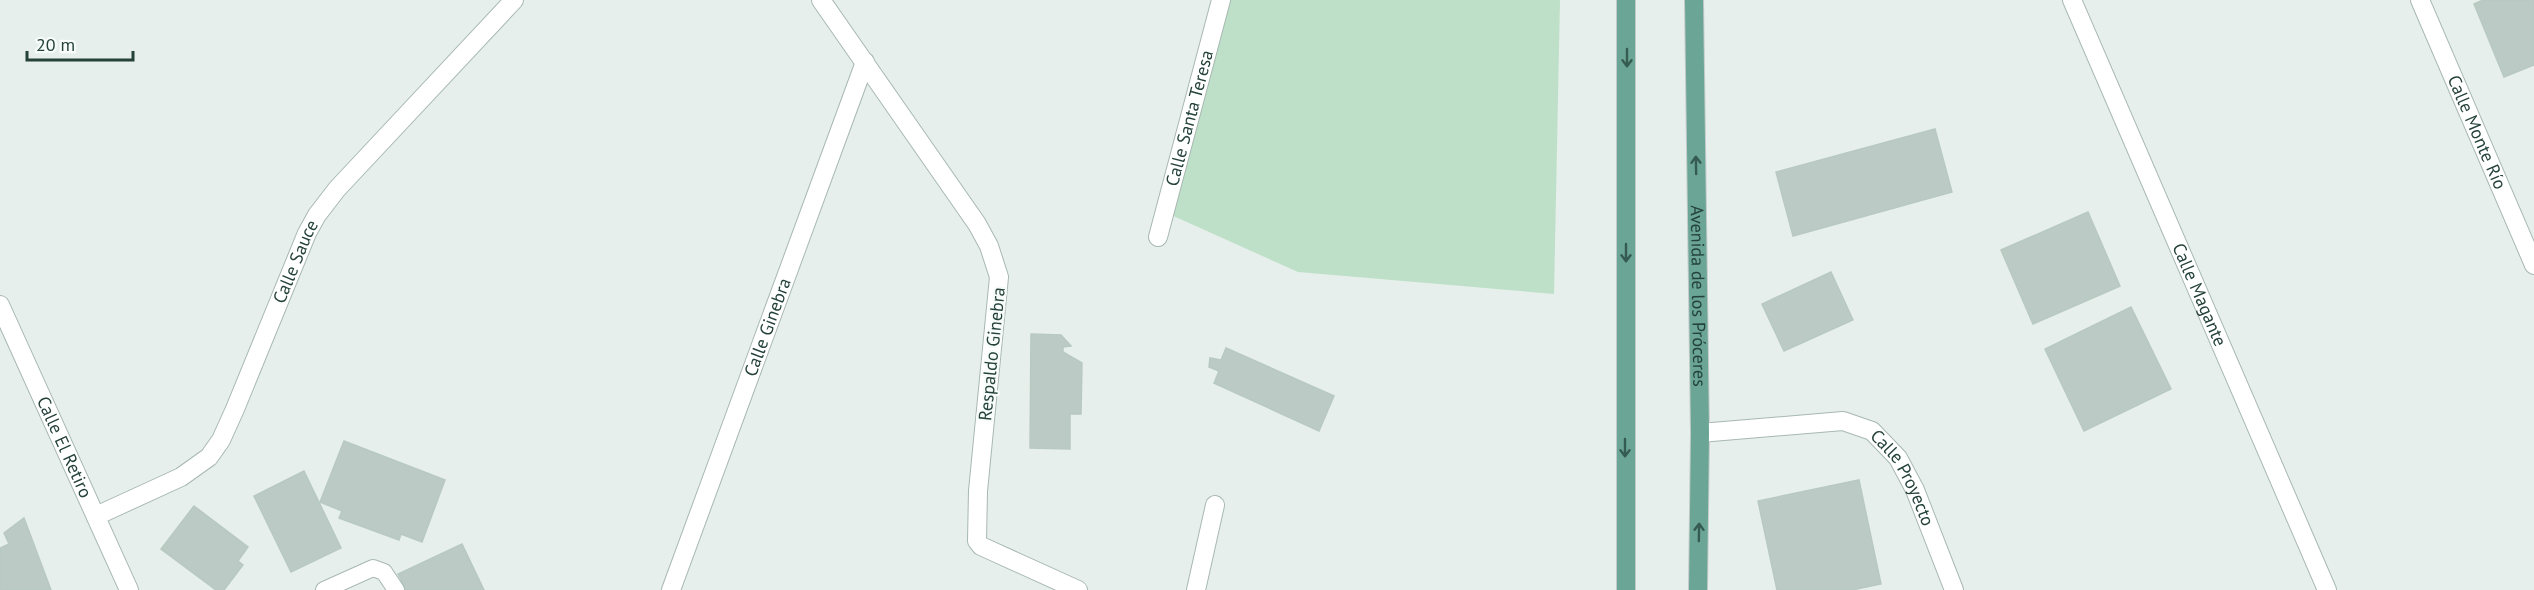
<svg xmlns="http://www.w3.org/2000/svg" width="2534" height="590" font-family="'PT Sans',sans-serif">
<rect width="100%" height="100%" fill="#e6efeb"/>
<polygon fill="#bfe0c8" points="1227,0 1560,0 1554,294 1298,272 1169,214"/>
<g fill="#bbcac4" stroke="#b8c9c2" stroke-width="1.5">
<polygon points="2483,0 2534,0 2534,65 2504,77 2474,4"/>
<polygon points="1935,129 1952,192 1793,236 1776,172"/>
<polygon points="2088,212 2120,286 2033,324 2001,250"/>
<polygon points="1831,272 1853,320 1784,351 1762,304"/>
<polygon points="2131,307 2171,389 2084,431 2045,349"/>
<polygon points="1031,334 1061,335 1071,346 1063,347 1063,352 1082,363 1081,414 1070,414 1070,449 1030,448"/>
<polygon points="1226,348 1334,396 1319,431 1214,383 1219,371 1209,367 1210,358 1221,360"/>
<polygon points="344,441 445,480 422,542 401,534 399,540 339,518 342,511 320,502"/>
<polygon points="304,471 341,548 291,572 254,496"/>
<polygon points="1859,480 1881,584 1852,590 1777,590 1758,501"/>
<polygon points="194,506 248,547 238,561 243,565 224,590 216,590 161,549"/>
<polygon points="24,518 51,590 0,590 0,548 9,544 4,533"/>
<polygon points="462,544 484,590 406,590 398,574"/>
</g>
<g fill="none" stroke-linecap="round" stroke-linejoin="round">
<g stroke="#a8b8b2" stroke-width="18">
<polyline id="lane" points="324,590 373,568 384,572 396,590"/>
</g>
<g stroke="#a8b8b2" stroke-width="20">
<g id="street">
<polyline points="821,0 977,224 989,246 999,277 978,491 977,541 981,546 1078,590"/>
<path id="s1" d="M2072 0 2327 590"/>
<path id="s2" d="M2420 0 2534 265"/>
<path id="s3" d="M1158 237 1221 0"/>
<path id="s4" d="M0 305 129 590"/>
<path id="s5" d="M1700 433 1843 421 1872 431 1898 458 1915 490 1954 590"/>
<path id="s6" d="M96 516 181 477 209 457 221 440 235 409 307 233 317 215 337 189 514 0"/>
<path id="s7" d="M671 590 865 62"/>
<polyline points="1196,590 1215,505"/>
</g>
</g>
<g stroke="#c2cac8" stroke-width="20">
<g id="primary">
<path id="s8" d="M1694 0 1700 433 1698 590"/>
<polyline points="1626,590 1626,0"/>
</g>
</g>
<use href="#lane" stroke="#fff" stroke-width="16"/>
<use href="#street" stroke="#fff" stroke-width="18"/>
<use href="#primary" stroke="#6aa596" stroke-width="18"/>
</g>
<defs><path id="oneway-shaft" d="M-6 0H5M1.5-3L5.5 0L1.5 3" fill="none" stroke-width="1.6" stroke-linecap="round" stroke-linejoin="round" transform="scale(1.5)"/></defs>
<g stroke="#365b51">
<use href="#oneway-shaft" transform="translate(1627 58) rotate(90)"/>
<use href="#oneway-shaft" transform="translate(1696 165) rotate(-91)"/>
<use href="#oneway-shaft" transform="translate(1626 253) rotate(90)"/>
<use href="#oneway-shaft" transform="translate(1625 448) rotate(90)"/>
<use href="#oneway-shaft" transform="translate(1699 532) rotate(-89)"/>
</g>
<g text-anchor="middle" stroke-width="4.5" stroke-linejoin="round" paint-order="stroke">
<g font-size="18" fill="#24423a" stroke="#f7fbf9">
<text dy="6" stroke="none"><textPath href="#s3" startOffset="123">Calle Santa Teresa</textPath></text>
<text dy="6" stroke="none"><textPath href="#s2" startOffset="144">Calle Monte Río</textPath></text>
<text dy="6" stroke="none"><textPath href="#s6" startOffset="342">Calle Sauce</textPath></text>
<text dy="6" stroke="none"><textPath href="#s8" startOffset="296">Avenida de los Próceres</textPath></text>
<text dy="6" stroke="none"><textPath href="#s1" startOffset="321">Calle Magante</textPath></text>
<text dy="6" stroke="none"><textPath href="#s7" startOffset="280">Calle Ginebra</textPath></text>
<text transform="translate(992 354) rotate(-84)" y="6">Respaldo Ginebra</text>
<text dy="6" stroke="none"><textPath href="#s4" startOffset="156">Calle El Retiro</textPath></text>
<text dy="6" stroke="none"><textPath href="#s5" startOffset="231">Calle Proyecto</textPath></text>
</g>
</g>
<path d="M27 51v9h106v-9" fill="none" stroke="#24423a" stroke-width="3"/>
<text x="36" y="51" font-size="18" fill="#24423a" stroke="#f7fbf9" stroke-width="4.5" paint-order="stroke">20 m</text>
</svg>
